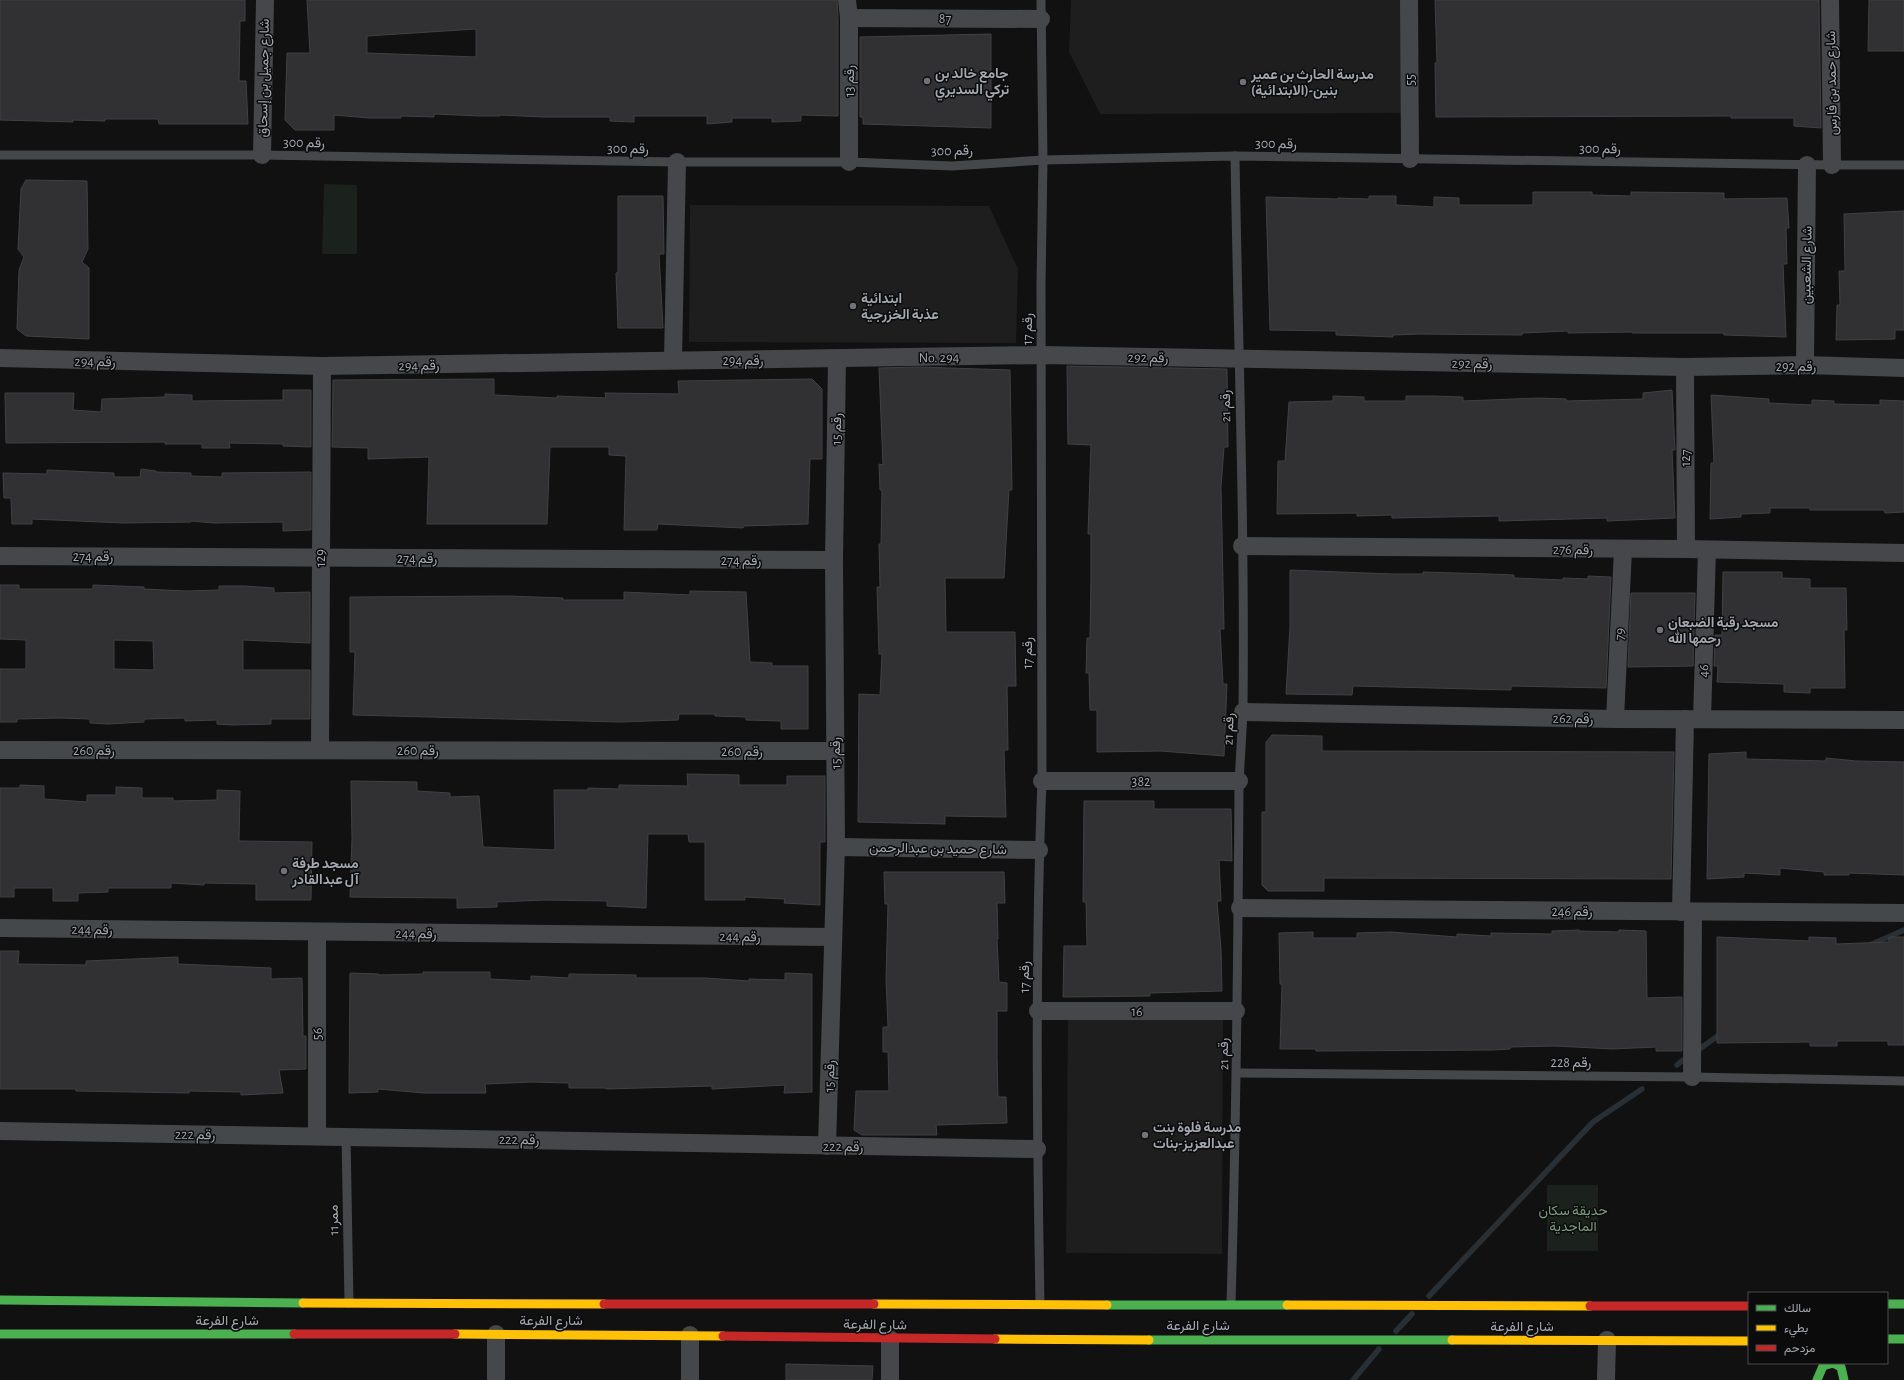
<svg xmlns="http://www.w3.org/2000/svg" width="1904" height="1380" font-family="'Alegreya Sans',Vazirmatn,sans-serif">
<rect width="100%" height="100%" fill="#111"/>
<g fill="#1e1e1f">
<polygon points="1071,0 1401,0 1402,113 1100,114 1069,52"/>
<polygon points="690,205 989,206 1018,269 1016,343 689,342"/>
<polygon points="1068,1017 1223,1018 1222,1254 1066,1253"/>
</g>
<g fill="#1b211c">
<polygon points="324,184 357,185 357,254 322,254"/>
<rect x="1547" y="1185" width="51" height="66"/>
</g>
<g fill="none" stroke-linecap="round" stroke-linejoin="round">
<g stroke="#293035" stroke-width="5.5">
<polyline points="1870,945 1904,930"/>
<polyline points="1701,1048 1722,1033"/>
<polyline points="1677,1065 1683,1060"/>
<polyline points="1429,1296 1593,1122 1642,1089"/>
<polyline points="1396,1331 1412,1314"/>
<polyline points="1353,1380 1379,1349"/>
</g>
</g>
<g fill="#313133" stroke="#404144" fill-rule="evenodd">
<polygon points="0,0 245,0 245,21 240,21 239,81 246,81 248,124 159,124 158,119 105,119 105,121 73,120 73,122 0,120"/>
<path d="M307 0H837L838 19V116L801 115V121L772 122V118H732V122L707 124V116H634V122L610 121V117H543L500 115V116H480L434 114V117L401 116V118H369L334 115V130H295L285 120 287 53H310ZM476 29V57L367 53V36Z"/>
<polygon points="1435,0 1819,0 1821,128 1794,126 1794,118 1731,118 1731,116 1436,117 1435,63 1437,63"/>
<polygon points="1869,0 1904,0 1904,51 1868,51"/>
<polygon points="991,34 991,128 863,124 863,117 860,117 860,37"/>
<polygon points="26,180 87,181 88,249 82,262 89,268 89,339 26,336 17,329 19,270 24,257 18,249 21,189"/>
<polygon points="1533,192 1592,192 1592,195 1631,196 1631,192 1724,193 1724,199 1787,198 1789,228 1786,228 1787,264 1783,264 1786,337 1724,335 1724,333 1632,333 1632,332 1568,333 1568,331 1522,333 1522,335 1420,334 1393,335 1393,337 1336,335 1336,331 1270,330 1266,197 1338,199 1338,198 1369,199 1369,196 1396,196 1396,205 1434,207 1434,197 1459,198 1459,205 1533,205"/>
<polygon points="618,196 663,196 664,254 659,254 663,328 618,328 616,273 618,273"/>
<polygon points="1904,211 1904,330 1895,330 1895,339 1836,340 1837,305 1840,305 1839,271 1845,271 1844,214"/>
<polygon points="1067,366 1227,369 1228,447 1224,447 1221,487 1224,629 1220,629 1223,684 1227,684 1224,756 1161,751 1097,752 1097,710 1090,710 1089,673 1086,673 1087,638 1090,638 1091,578 1091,534 1088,534 1091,445 1068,444"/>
<polygon points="918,367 1010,370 1012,490 1009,490 1004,578 945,578 946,632 1015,632 1016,686 1007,686 1008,750 1004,750 1006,817 945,816 945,824 858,822 859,694 880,695 882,654 879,654 877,587 880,587 879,544 881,544 882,490 880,490 879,464 883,465 879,368"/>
<polygon points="494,379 494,395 557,398 557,396 606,398 605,393 679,394 678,381 812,379 822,389 822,459 810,459 808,524 744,526 743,528 658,524 657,530 624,530 626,456 609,455 609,447 550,447 547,524 427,524 429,457 368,459 368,448 332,447 333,380"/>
<polygon points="283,390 311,390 311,447 283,446 283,444 229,443 230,448 202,448 202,444 165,444 165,442 6,443 5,393 74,393 73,410 101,412 102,399 165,397 165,394 192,395 192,401 283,400"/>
<polygon points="1672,390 1675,450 1672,450 1675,518 1607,521 1607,518 1499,521 1499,516 1392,518 1392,515 1357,516 1357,513 1277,514 1278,461 1285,461 1289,402 1333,401 1333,396 1364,397 1364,401 1406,401 1406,396 1432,396 1463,397 1463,401 1539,398 1566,399 1566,401 1643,399 1643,393"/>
<polygon points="1711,395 1769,399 1769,403 1812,405 1812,400 1834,401 1834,404 1880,405 1880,400 1904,401 1904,512 1885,513 1884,510 1810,510 1810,508 1770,508 1770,513 1741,514 1741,517 1710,519 1711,463 1714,463"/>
<polygon points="141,469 156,471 156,472 191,473 191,476 222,477 222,473 311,472 311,530 283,531 283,522 214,523 191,521 191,522 123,523 32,519 32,524 12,524 11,498 4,498 3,473 47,474 47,470 114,473 114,477 140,477"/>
<polygon points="1290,570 1392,574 1423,574 1423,572 1489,574 1514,575 1514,578 1563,580 1563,578 1588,579 1588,576 1611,577 1606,688 1511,686 1511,690 1353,686 1352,695 1286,694 1290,627"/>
<polygon points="1723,572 1782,572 1782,578 1810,579 1810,588 1846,588 1847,630 1844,630 1845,688 1810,688 1810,693 1784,692 1784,684 1717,682 1718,666 1714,666 1715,635 1722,635"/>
<path d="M0 585H19V589H93V585L144 587V589L187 591 219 590V586H244L274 588V593L310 592V643L243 640V670H310V719H271V724L233 725 217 724V720L185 721V718L144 719V722L108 724 90 723V719L60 718 17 719V722H0V669H26V640L0 639ZM114 640 153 641 154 670 114 669Z"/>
<polygon points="690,591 746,592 750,662 772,663 772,666 808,666 808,729 781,729 781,721 746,720 746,717 715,716 715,714 679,714 678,720 620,722 353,715 355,652 350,652 350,597 508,596 563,598 563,600 624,600 624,592 690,595"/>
<polygon points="1631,593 1695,593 1693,666 1628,667"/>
<polygon points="1272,735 1322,736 1322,751 1674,752 1671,879 1324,878 1324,891 1268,891 1262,885 1262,812 1266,812 1266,742"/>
<polygon points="1746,752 1746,759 1826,761 1826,758 1856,761 1904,762 1904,875 1849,873 1849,875 1824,875 1824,872 1780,868 1780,875 1744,873 1744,877 1707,879 1709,754"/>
<polygon points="687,774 739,775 739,785 787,785 787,776 825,776 825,842 820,842 820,905 784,903 785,899 745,897 745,900 705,900 705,842 689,842 688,834 648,834 646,908 607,906 607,901 545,900 497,902 497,907 457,908 457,898 350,897 352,839 351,781 417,782 417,791 450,793 450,797 479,796 483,847 555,850 554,790 588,790 588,788 619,789 619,785 688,786"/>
<polygon points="20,785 44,786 44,799 87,802 87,795 116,795 116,787 142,788 142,798 173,798 173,801 217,800 217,790 240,791 239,841 312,842 311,900 256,900 256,884 204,883 204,885 171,883 171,888 108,888 108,892 78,893 78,901 53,901 53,888 14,888 14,897 0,897 0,788 20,788"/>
<polygon points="1084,801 1154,801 1154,809 1231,809 1232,861 1219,860 1221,901 1217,901 1221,949 1222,991 1150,993 1150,996 1063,997 1064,946 1087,946 1086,902 1083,902"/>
<polygon points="884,872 1004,872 1005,903 997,903 998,939 997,939 999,982 1007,983 1007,1011 997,1011 997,1057 998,1097 1006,1097 1007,1123 936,1125 937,1135 862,1135 854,1130 856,1091 889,1091 888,1052 883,1052 883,1027 888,1027 886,979 888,904 885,904"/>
<polygon points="1579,930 1579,931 1619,932 1619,930 1646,931 1647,998 1682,997 1682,1051 1656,1051 1656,1047 1613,1049 1555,1046 1510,1047 1510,1049 1492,1050 1316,1051 1316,1049 1280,1049 1282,984 1280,984 1279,933 1313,932 1313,938 1357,938 1357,933 1391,932 1457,937 1457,934 1491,936 1491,933 1552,934 1552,931"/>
<polygon points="1717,937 1809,941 1809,937 1836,938 1836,944 1889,942 1889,937 1904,937 1904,1045 1888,1045 1888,1041 1837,1041 1837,1046 1810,1046 1810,1042 1717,1043"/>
<polygon points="0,951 19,951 18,964 86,965 86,961 178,957 178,964 271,968 271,979 302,978 303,1036 306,1036 306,1069 279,1070 283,1093 241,1095 241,1092 189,1091 189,1093 76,1091 76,1089 0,1089"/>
<polygon points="423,972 490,972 490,979 531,981 531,976 569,978 569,974 636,975 636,978 705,978 749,981 749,979 785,980 785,973 812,974 812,1092 784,1093 785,1085 712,1089 712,1086 606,1089 606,1088 569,1088 569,1083 532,1082 485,1084 486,1093 424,1093 378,1089 378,1092 349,1093 350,973 379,974 379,975 423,974"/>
<polygon points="786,1364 873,1366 872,1380 786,1380"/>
</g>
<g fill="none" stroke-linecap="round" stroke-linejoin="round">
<g stroke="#45474a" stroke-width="9">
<polyline points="0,155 262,155 677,162 849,162 952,166 1043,160 1235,156 1832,165 1904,165"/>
<polyline points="1237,1073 1692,1077 1904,1081"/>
<polyline points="346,1136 349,1303"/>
<path d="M1040 1304C1037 1130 1035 955 1042 781L1041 285 1043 160 1041 0"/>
<path d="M1231 1304C1236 1131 1238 958 1239 785 1240 760 1242 735 1243 710 1245 525 1238 341 1235 156"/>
</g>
<g stroke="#45474a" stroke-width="18">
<polyline points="847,0 849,18 849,162"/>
<polyline points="1409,0 1410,159"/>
<polyline points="1830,0 1832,165"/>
<polyline points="849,18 1041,19"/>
<polyline points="262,155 265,0"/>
<polyline points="0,358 322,366 1041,355 1685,367 1805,365 1904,368"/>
<polyline points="673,360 677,162"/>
<polyline points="1805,365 1807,165"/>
<polyline points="1685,367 1686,549"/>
<polyline points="1242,546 1686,549 1904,553"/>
<polyline points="0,556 834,560"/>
<polyline points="1243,712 1615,719 1904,720"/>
<polyline points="1615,719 1623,549"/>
<polyline points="1702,719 1707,550"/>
<polyline points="0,750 835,751"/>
<polyline points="320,750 322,366"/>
<polyline points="1042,781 1239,781"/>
<polyline points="836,847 1039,850"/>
<polyline points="1240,908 1904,913"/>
<polyline points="1681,912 1685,719"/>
<polyline points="0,928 833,937"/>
<polyline points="1038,1011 1236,1011"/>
<polyline points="1692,1077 1693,912"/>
<polyline points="0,1131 1037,1149"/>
<polyline points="317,1135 317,932"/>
<polyline points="827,1146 836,847 834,560 837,359"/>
<polyline points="890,1339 890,1380"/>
<polyline points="496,1380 496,1334"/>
<polyline points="690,1380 690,1335"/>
<polyline points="1606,1380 1607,1340"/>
</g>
<g stroke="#4caf50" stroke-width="9">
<polyline points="0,1300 303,1303"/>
<polyline points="1887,1304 1904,1304"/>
<polyline points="1107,1305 1287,1305"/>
<polyline points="0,1334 294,1334"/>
<polyline points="1887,1339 1904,1339"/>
<polyline points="1149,1340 1452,1340"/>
<polyline points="1817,1380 1823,1366 1833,1363 1841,1367 1844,1380"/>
</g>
<g stroke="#ffc107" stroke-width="9">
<polyline points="303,1303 604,1304"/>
<polyline points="874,1304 1107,1305"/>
<polyline points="1287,1305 1590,1306"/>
<polyline points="455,1334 723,1336"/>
<polyline points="995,1339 1149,1340"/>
<polyline points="1452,1340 1749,1341"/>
</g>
<g stroke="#c62828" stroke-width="9">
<polyline points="604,1304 874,1304"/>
<polyline points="1590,1306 1749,1306"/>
<polyline points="294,1334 455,1334"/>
<polyline points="723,1336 995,1339"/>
</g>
</g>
<g fill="#707379" stroke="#0b0b0c" stroke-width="1.5">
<circle cx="927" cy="81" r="4"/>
<circle cx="1243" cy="82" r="4"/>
<circle cx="853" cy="306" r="4"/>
<circle cx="1660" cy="630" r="4"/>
<circle cx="284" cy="871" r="4"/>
<circle cx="1145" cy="1135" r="4"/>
</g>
<g text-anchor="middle" stroke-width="3" stroke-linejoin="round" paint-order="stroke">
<g font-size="14" fill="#a3a8b1" stroke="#0b0b0c">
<text x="945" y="23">87</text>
<text transform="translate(263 78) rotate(-89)" y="5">شارع جميل بن إسحاق</text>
<text transform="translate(1410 80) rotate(-90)" y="5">55</text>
<text transform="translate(849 81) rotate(-90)" y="5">رقم 13</text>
<text transform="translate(1831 83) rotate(-91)" y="5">شارع حمد بن فارس</text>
<text transform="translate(304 142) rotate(1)" y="5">رقم 300</text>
<text transform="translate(1276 143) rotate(1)" y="5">رقم 300</text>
<text transform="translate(628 148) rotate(1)" y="5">رقم 300</text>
<text transform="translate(1600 148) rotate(1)" y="5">رقم 300</text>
<text transform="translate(952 150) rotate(-1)" y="5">رقم 300</text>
<text transform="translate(1806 265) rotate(-89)" y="5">شارع الشعبين</text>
<text transform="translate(1027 329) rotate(-90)" y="5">رقم 17</text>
<text transform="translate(939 357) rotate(-1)" y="5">No. 294</text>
<text transform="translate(1148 357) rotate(1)" y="5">رقم 292</text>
<text x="743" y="365">رقم 294</text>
<text transform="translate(95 361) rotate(1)" y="5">رقم 294</text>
<text transform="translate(1472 363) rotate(1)" y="5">رقم 292</text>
<text transform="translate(419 365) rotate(-1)" y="5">رقم 294</text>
<text x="1796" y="371">رقم 292</text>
<text transform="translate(1225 406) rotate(-91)" y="5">رقم 21</text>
<text transform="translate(836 429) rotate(-89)" y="5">رقم 15</text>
<text transform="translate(1685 458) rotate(-90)" y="5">127</text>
<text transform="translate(1573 549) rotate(1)" y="5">رقم 276</text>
<text x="93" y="561">رقم 274</text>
<text transform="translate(320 558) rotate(-90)" y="5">129</text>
<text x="417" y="563">رقم 274</text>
<text x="741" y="565">رقم 274</text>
<text transform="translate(1619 634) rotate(-87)" y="5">79</text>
<text transform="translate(1027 653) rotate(-90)" y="5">رقم 17</text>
<text transform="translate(1703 671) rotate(-88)" y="5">46</text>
<text transform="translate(1573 718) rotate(1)" y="5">رقم 262</text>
<text transform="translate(1228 729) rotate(-88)" y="5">رقم 21</text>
<text x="94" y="755">رقم 260</text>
<text x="418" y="755">رقم 260</text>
<text x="742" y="756">رقم 260</text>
<text transform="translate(835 753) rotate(-91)" y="5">رقم 15</text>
<text x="1141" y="786">382</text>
<text transform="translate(938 848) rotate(1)" y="5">شارع حميد بن عبدالرحمن</text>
<text x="1572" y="916">رقم 246</text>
<text transform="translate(92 929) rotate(1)" y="5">رقم 244</text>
<text transform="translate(416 933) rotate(1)" y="5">رقم 244</text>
<text transform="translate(740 936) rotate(1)" y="5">رقم 244</text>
<text transform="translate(1024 977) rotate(-90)" y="5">رقم 17</text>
<text x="1137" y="1016">16</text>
<text transform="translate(317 1034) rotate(-90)" y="5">56</text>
<text transform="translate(1223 1054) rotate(-91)" y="5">رقم 21</text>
<text x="1571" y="1067">رقم 228</text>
<text transform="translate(829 1076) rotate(-88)" y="5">رقم 15</text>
<text transform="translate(195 1134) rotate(1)" y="5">رقم 222</text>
<text transform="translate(519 1139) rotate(1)" y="5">رقم 222</text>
<text transform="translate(843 1146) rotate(1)" y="5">رقم 222</text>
<text transform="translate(333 1220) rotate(-91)" y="5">ممر11</text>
<text x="227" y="1325">شارع الفرعة</text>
<text x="551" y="1325">شارع الفرعة</text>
<text transform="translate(875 1324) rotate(1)" y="5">شارع الفرعة</text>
<text x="1198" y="1330">شارع الفرعة</text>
<text x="1522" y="1331">شارع الفرعة</text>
</g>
<g font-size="14" font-weight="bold" fill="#a3a8b1" stroke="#0b0b0c" text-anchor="start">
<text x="935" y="78">جامع خالد بن<tspan x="935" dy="16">تركي السديري</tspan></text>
<text x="1251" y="79">مدرسة الحارث بن عمير<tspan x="1251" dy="16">(الابتدائية)-بنين</tspan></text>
<text x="861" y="303">ابتدائية<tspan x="861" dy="16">عذبة الخزرجية</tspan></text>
<text x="1668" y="627">مسجد رقية الضبعان<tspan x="1668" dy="16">رحمها الله</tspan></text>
<text x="292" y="868">مسجد طرفة<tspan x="292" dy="16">آل عبدالقادر</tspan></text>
<text x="1153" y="1132">مدرسة فلوة بنت<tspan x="1153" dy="16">عبدالعزيز-بنات</tspan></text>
</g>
<g font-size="14" fill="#7b9b7b" stroke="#0b0b0c">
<text x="1573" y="1215">حديقة سكان<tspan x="1573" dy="16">الماجدية</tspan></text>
</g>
</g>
<rect x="1748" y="1292" width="140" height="72" fill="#0b0b0c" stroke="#484a4e"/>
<rect x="1756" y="1305" width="20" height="6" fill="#4caf50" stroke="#484a4e"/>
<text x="1784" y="1312" font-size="12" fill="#a3a8b1">سالك</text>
<rect x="1756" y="1325" width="20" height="6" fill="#ffc107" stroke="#484a4e"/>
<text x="1784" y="1332" font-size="12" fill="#a3a8b1">بطيء</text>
<rect x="1756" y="1345" width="20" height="6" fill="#c62828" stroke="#484a4e"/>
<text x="1784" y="1352" font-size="12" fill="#a3a8b1">مزدحم</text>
</svg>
